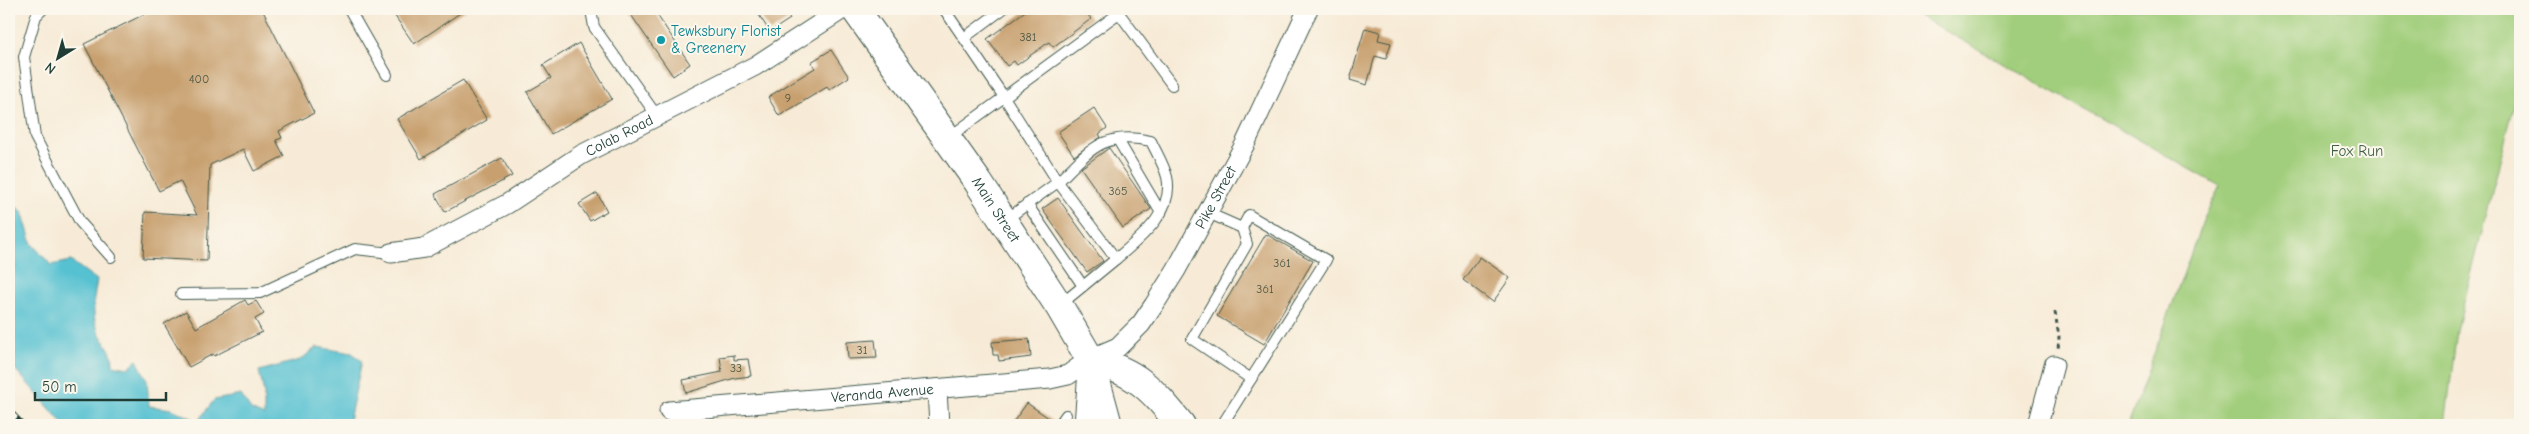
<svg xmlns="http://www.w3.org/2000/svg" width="2529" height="434" font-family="'Comic Neue',sans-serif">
<rect width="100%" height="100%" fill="#fbf7ec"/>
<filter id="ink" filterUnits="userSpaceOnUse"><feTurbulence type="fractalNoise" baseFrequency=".02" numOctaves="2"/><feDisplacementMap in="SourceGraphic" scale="10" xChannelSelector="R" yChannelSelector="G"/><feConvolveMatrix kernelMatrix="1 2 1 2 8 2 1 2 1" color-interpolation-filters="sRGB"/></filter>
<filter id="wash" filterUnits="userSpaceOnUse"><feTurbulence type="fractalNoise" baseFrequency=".0096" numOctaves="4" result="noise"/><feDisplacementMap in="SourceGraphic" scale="20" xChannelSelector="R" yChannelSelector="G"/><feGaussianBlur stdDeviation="1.12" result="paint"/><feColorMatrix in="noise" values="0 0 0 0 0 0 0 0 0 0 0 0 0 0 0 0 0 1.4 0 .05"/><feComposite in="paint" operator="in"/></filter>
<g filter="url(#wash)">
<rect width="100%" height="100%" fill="#f7ebd7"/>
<polygon fill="#a1ce7b" stroke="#608658" points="1907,9 2520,9 2520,82 2457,330 2445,425 2128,425 2204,218 2220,186"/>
<path fill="#56c1d1" stroke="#3a7f82" d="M9 202 22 211 32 244 51 265 71 261 97 280C94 297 91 314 98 330 104 345 113 348 113 365L128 368 137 360 147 380 149 406 172 409 198 421 214 400 241 395 251 410 264 416V393L259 371 300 360 317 347 352 353 362 361 348 425H64L9 362Z"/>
<g id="blocks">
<g fill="#c8a06f">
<polygon points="155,9 262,9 314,113 279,131 282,138 276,140 284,156 254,171 243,149 210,165 207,261 143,258 145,212 197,215 180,181 159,191 84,44"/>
<polygon points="390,9 466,9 414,44"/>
<polygon points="627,9 653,9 690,64 673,76"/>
<polygon points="755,9 783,9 790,19 770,32"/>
<polygon points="1028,9 1084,9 1091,19 1053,47 1049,42 1017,65 1014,61 1007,66 987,39"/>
<polygon points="1365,28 1380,32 1378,40 1391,43 1386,59 1375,56 1367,85 1350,80"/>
<polygon points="579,43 612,99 551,134 527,92 551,78 543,65"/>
<polygon points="831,50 849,77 829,90 827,87 779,116 768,97 815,68 811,62"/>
<polygon points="463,80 487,120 421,159 397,119"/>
<polygon points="1094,108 1107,128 1099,134 1101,137 1074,156 1058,132"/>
<polygon points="1109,148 1151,209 1123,228 1081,168"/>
<polygon points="502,158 512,176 445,212 435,194"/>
<polygon points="597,193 607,211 590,221 579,204"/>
<polygon points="1058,198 1103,261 1087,272 1042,209"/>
<polygon points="1266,234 1313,261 1264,344 1217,316"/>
<polygon points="1480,257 1510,278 1493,302 1463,280"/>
<polygon points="245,300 248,305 256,301 264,314 255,319 262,332 214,356 213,354 189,367 164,324 186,311 196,328"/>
<polygon points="1029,339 1031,357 999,361 998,355 993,355 992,342"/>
<polygon points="875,340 877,358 848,359 847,342"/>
<polygon points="734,355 734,360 748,359 751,376 735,378 686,393 683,380 722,372 720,357"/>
<polygon points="1027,403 1053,421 1052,425 1011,425"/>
</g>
</g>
</g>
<g filter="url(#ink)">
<use href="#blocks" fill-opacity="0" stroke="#3f574c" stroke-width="1"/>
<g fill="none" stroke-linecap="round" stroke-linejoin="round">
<g stroke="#3f574c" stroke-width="12">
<g id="lane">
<polyline points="43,9 36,16 24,57 35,137 80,222 111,257"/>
<polyline points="349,9 387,75"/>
<polyline points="594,9 591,10 594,27 657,116"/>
<path d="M944 9 1004 97 1058 182C1089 151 1103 130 1151 141 1156 152 1164 165 1167 177 1175 212 1139 239 1116 259"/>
<polyline points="964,38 1003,9"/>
<polyline points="948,138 1119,13 1172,85"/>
<polyline points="1118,140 1161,213"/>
<polyline points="1027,204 1083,286"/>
<polyline points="1208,213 1242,228 1249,215 1326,260 1222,425"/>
<polyline points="1004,221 1058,182 1116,259 1060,305"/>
<polyline points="1242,228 1247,244 1192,339 1251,379"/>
<polyline points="181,294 260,293 355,249 391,253"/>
<polyline points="1059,425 1066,415"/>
</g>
</g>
<g stroke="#3f574c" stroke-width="21">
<g id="street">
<path id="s1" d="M391 253 424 248 507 204 581 155 755 66 843 9"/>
<polyline points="937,390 939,425"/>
<path id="s2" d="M669 411 1050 379 1068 375 1090 359 1118 347 1141 324 1154 305 1176 270 1245 144 1308 9"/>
<polyline points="1084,425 1088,370"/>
<polyline points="2038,425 2054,365"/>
</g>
</g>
<g stroke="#3f574c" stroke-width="30">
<g id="secondary">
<path id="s3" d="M855 9 978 182 1059 306 1090 359 1108 425"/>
<path d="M1090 359C1138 373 1150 387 1181 425"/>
</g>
</g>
<polyline stroke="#3f574c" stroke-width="3" stroke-dasharray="4 4" stroke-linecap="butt" points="2055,312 2059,337 2058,350"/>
<use href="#lane" stroke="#fff" stroke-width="10"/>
<use href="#street" stroke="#fff" stroke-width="19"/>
<use href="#secondary" stroke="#fff" stroke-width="28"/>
<g stroke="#1f3d34" stroke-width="5.5">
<polyline id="rail" points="9,410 23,425"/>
</g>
<use href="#rail" stroke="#fbf7ec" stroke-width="4" stroke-dasharray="11" stroke-linecap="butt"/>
</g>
</g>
<circle fill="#0f9aa8" stroke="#fbf7ec" stroke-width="2" cx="661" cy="40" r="5"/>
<g text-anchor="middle" stroke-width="4" stroke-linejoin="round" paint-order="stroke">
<g font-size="12" fill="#495643">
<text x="1028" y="41">381</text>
<text x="199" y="83">400</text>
<text x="788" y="102">9</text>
<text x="1118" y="195">365</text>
<text x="1282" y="267">361</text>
<text x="1265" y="293">361</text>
<text x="862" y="354">31</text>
<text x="736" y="372">33</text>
</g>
<g font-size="15" fill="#0d838f" stroke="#fbf7ec" text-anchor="start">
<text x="671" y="36">Tewksbury Florist<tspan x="671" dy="17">&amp; Greenery</tspan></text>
</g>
<g font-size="15" fill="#1f3d34" stroke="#fbf7ec">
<text dy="5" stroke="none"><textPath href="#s1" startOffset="259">Colab Road</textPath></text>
<text dy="5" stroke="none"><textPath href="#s2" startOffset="638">Pike Street</textPath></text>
<text dy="5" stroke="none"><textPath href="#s3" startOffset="245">Main Street</textPath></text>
<text dy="5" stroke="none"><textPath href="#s2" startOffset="214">Veranda Avenue</textPath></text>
</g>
<g font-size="15" fill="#406146" stroke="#fbf7ec">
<text x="2357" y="156">Fox Run</text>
</g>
</g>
<rect width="2529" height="434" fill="none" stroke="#fbf7ec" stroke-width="30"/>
<g transform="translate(58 58) rotate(217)" stroke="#fbf7ec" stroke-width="4" paint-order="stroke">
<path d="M0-4L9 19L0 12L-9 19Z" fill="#1f3d34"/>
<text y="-8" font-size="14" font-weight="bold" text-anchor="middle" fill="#1f3d34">N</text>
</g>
<path d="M35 392v8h131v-8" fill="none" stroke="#1f3d34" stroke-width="2.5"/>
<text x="42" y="392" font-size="15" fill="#1f3d34" stroke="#fbf7ec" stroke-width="4" paint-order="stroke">50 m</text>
</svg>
